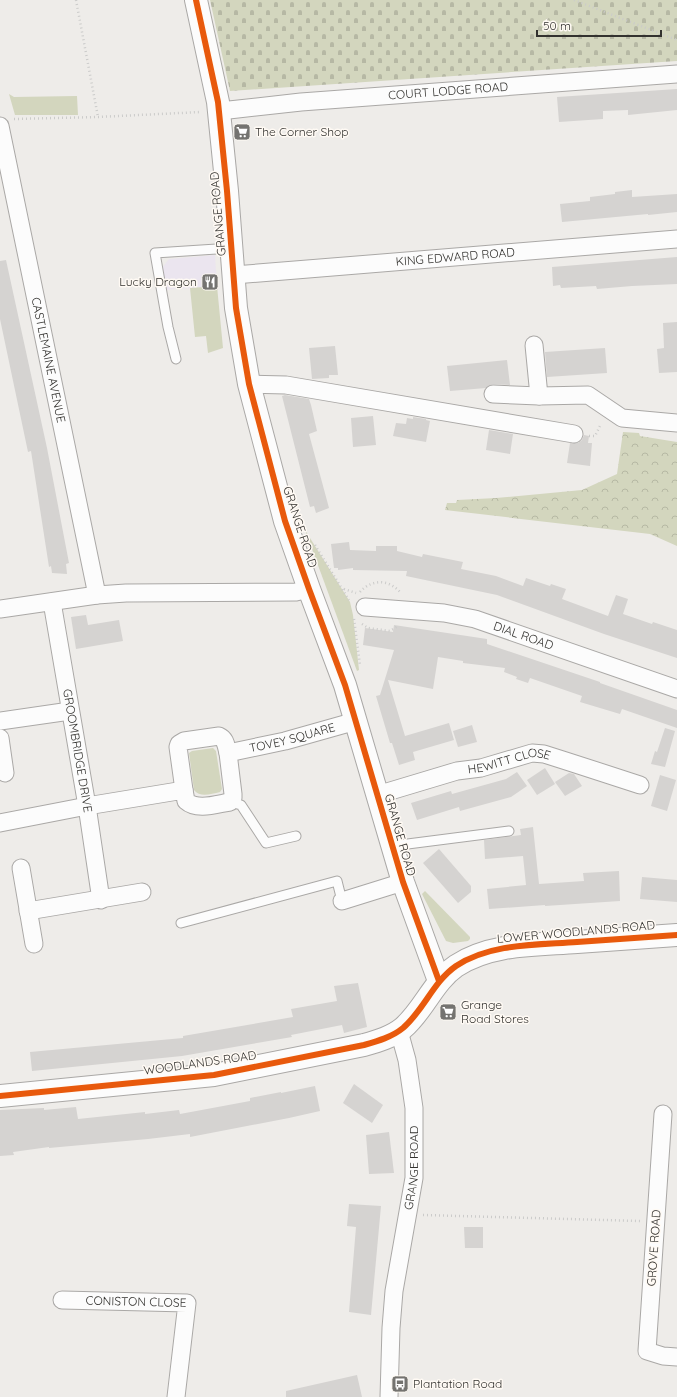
<svg xmlns="http://www.w3.org/2000/svg" width="677" height="1397" font-family="Quicksand,sans-serif">
<defs>
<pattern id="forest-crowns" width="20" height="18" patternUnits="userSpaceOnUse"><rect width="20" height="18" fill="#d3d6be"/><path d="M2 6a3 3 0 1 1 6 0M12 15a3 3 0 1 1 6 0" fill="none" stroke="#b6b8a4"/></pattern>
<pattern id="cemetery-stones" width="16" height="16" patternUnits="userSpaceOnUse"><rect width="16" height="16" fill="#d3d6be"/><path d="M2 7V4a2 2 0 0 1 4 0v3zM10 15v-3a2 2 0 0 1 4 0v3z" fill="#b6b8a4"/></pattern>
</defs>
<rect width="100%" height="100%" fill="#eeece9"/>
<polygon fill="#ebe5ef" points="215,255 217,286 164,290 162,268 169,259"/>
<g fill="#d3d6be">
<polygon points="9,94 14,97 77,96 78,115 15,115"/>
<polygon points="217,286 223,348 208,353 206,336 195,337 190,288"/>
<polygon points="305,530 350,602 353,615 359,670 357,671"/>
<path d="M213 748 216 751 222 789 220 792C211 794 200 798 194 790L189 753 192 751Z"/>
<polygon points="425,891 470,937 470,939 468,941 453,943 446,941 422,894"/>
</g>
<polygon fill="url(#forest-crowns)" points="623,432 639,433 640,436 677,442 677,546 650,534 445,510 447,503 456,503 457,500 496,498 582,490 617,474"/>
<polygon fill="url(#cemetery-stones)" points="210,0 677,0 677,61 230,91"/>
<g fill="#d5d3d1">
<polygon points="677,89 677,110 628,115 628,110 603,111 603,119 559,122 557,97"/>
<polygon points="632,190 632,197 677,194 677,212 648,215 648,214 562,222 560,204 590,201 590,197 615,194 615,192"/>
<polygon points="677,257 677,284 632,286 597,289 596,286 561,288 560,285 553,286 552,267"/>
<polygon points="6,260 47,448 69,563 66,564 67,574 52,573 51,566 49,567 31,451 28,452 0,319 0,261"/>
<polygon points="677,322 677,372 659,373 657,349 664,348 663,323"/>
<polygon points="335,346 338,375 329,375 329,378 312,379 309,348"/>
<polygon points="605,348 607,373 547,377 545,352"/>
<polygon points="507,360 510,385 493,384 486,388 450,391 447,366"/>
<polygon points="285,395 309,399 311,405 317,431 309,434 329,508 316,513 314,506 310,507 282,396"/>
<polygon points="373,416 376,445 353,447 351,418"/>
<polygon points="413,417 426,419 426,420 430,421 426,442 393,436 396,423 406,424 407,418 413,419"/>
<polygon points="489,430 513,434 510,454 486,450"/>
<polygon points="584,435 589,436 588,443 592,443 590,466 567,463 570,443 578,443 582,440"/>
<polygon points="349,542 350,550 376,551 376,546 397,546 397,551 422,557 423,554 463,562 461,569 496,576 523,586 526,578 550,586 551,584 566,589 562,599 608,616 616,595 628,599 623,614 652,624 653,622 677,630 677,658 604,634 497,595 406,576 407,571 353,570 353,568 338,570 338,568 334,568 331,544"/>
<polygon points="86,615 88,625 119,620 123,641 76,649 71,617"/>
<polygon points="394,625 487,639 487,644 600,682 600,683 677,710 677,728 622,709 620,714 580,702 582,696 530,678 528,683 516,679 517,677 504,672 505,668 463,663 463,661 438,657 433,689 388,680 405,736 449,723 454,740 413,752 415,760 399,765 392,743 390,743 376,696 380,695 394,650 363,645 365,628 393,632"/>
<polygon points="472,725 477,742 458,747 453,731"/>
<polygon points="665,728 675,731 665,767 651,764 655,751 657,752"/>
<polygon points="545,768 555,784 537,795 527,780"/>
<polygon points="517,772 527,786 511,797 460,811 459,807 417,820 411,803 451,791 452,794 506,779"/>
<polygon points="569,773 574,774 582,786 565,796 555,782"/>
<polygon points="660,775 676,780 667,811 651,806"/>
<polygon points="533,827 539,884 584,881 583,873 619,871 620,901 545,906 545,905 489,909 487,889 526,885 523,856 485,859 484,840 521,835 520,829"/>
<polygon points="439,849 471,886 471,892 458,903 423,863"/>
<polygon points="642,877 677,880 677,902 640,899"/>
<polygon points="358,983 367,1027 344,1033 342,1025 291,1035 292,1037 182,1056 32,1071 30,1052 183,1038 183,1036 293,1017 291,1009 337,1001 334,986"/>
<polygon points="354,1084 383,1105 372,1123 343,1103"/>
<polygon points="315,1086 320,1111 289,1118 190,1137 190,1134 148,1139 49,1148 49,1147 13,1152 14,1155 0,1156 0,1110 44,1108 44,1110 76,1107 78,1119 145,1112 145,1114 179,1110 180,1114 250,1101 250,1098 281,1092 281,1093"/>
<polygon points="389,1132 394,1173 369,1174 366,1135"/>
<polygon points="349,1204 381,1206 371,1315 349,1312 356,1227 347,1226"/>
<polygon points="464,1227 483,1227 483,1248 465,1248"/>
<polygon points="357,1375 362,1397 286,1397 286,1391"/>
</g>
<g fill="none" stroke-linecap="round" stroke-linejoin="round">
<g stroke="#aaa8a6" stroke-width="11">
<g id="service">
<polyline points="176,359 168,327 155,253 232,248"/>
<polyline points="230,802 241,805 266,843 296,836"/>
<polyline points="392,846 509,831"/>
<polyline points="181,923 337,881 342,901"/>
</g>
</g>
<g stroke="#aaa8a6" stroke-width="19">
<g id="minor">
<path id="s1" d="M220 111 301 102 677 74"/>
<path id="s2" d="M0 126 97 595"/>
<path id="s3" d="M234 275 677 239"/>
<polyline points="534,345 539,396"/>
<polyline points="249,384 286,385 574,434"/>
<polyline points="493,394 539,396 588,395 622,418 677,423"/>
<path id="s4" d="M52 602 87 806 101 900"/>
<path id="s5" d="M365 607 444 613 475 619 677 689"/>
<polyline points="0,609 97,595 126,593 296,592 309,589"/>
<polyline points="0,721 70,711"/>
<polyline points="0,738 5,773"/>
<path d="M184 790 178 747 179 744 184 741 219 736C226 739 226 746 228 753"/>
<path id="s6" d="M377 795 457 771 481 768 532 753 544 754 566 761 640 785"/>
<path id="s7" d="M0 823 87 806 184 790 186 801C197 811 217 804 230 802L233 798V794L228 753 285 741 356 721"/>
<polyline points="21,868 34,944"/>
<polyline points="342,901 403,882"/>
<polyline points="28,911 142,892"/>
<polyline points="663,1114 647,1351 663,1356 677,1357"/>
<path id="s8" d="M62 1300 187 1303 176 1397"/>
<path id="s9" d="M389 1397 391 1328 394 1291 414 1178V1108L407 1060 399 1031"/>
</g>
</g>
<g stroke="#aaa8a6" stroke-width="24">
<g id="tertiary">
<polyline points="196,0 218,102 227,191 236,308 249,384 285,521 309,589 345,685 403,882 439,981"/>
<path d="M0 1096 214 1075 364 1045C378 1041 392 1037 403 1028 424 1010 433 982 456 966 491 943 537 945 577 942 610 940 644 937 677 935"/>
</g>
</g>
<g stroke="#cbcbca" stroke-width="2.5" stroke-dasharray="1 3" stroke-linecap="butt">
<polyline points="76,0 98,117"/>
<polyline points="574,0 677,40"/>
<polyline points="14,119 98,117 201,112"/>
<polyline points="589,436 595,436 601,424"/>
<polyline points="315,545 349,600"/>
<polyline points="344,589 356,593"/>
<path d="M360 592C372 579 388 579 400 592"/>
<polyline points="354,619 360,665"/>
<polyline points="362,624 368,628 390,631 398,626"/>
<polyline points="423,1215 640,1221"/>
</g>
<use href="#service" stroke="#fcfcfc" stroke-width="9"/>
<use href="#minor" stroke="#fcfcfc" stroke-width="17"/>
<use href="#tertiary" stroke="#fcfcfc" stroke-width="22"/>
<g stroke="#fffaf4" stroke-width="8">
<g id="cycleway">
<polyline points="196,0 218,102 227,191 236,308 249,384 285,521 309,589 345,685 403,882 439,981"/>
<path d="M0 1096 214 1075 364 1045C378 1041 392 1037 403 1028 424 1010 433 982 456 966 491 943 537 945 577 942 610 940 644 937 677 935"/>
</g>
</g>
<use href="#cycleway" stroke="#e8590c" stroke-width="6"/>
</g>
<defs>
<g id="supermarket-square" transform="scale(0.9)"><rect x="-9" y="-9" width="18" height="18" rx="4" fill="#747370" stroke="#fffaf4"/><path d="M-6-5.5h2.5l.6 2H6L4.5 2H-2.5L-4.4-4H-6ZM-1.5 3.2a1.3 1.3 0 1 0 .1 0ZM3 3.2a1.3 1.3 0 1 0 .1 0Z" fill="#fff"/></g>
<g id="restaurant-square" transform="scale(0.9)"><rect x="-9" y="-9" width="18" height="18" rx="4" fill="#747370" stroke="#fffaf4"/><path d="M-5-6h1v4h1v-4h1v4h1v-4h1v5L-1.5 .5V6h-2V.5L-5-1ZM5-6V6H3V1.5H1.5Q1.5-4 5-6Z" fill="#fff"/></g>
<g id="bus-square" transform="scale(0.9)"><rect x="-9" y="-9" width="18" height="18" rx="4" fill="#747370" stroke="#fffaf4"/><path d="M-5-6H5V4H4V6H2V4H-2V6H-4V4H-5ZM-3.5-4V0h7V-4ZM-3.5 1.2v1.5H-2V1.2ZM2 1.2v1.5H3.5V1.2Z" fill="#fff"/></g>
</defs>
<g fill-rule="evenodd">
<use href="#supermarket-square" x="242" y="132"/>
<use href="#restaurant-square" x="210" y="282"/>
<use href="#supermarket-square" x="448" y="1012"/>
<use href="#bus-square" x="400" y="1384"/>
</g>
<g text-anchor="middle" stroke-width="3" stroke-linejoin="round" paint-order="stroke">
<g font-size="12" fill="#33322f" stroke="#fffaf4">
<text dy="4" stroke="none"><textPath href="#s1" startOffset="229">COURT LODGE ROAD</textPath></text>
<text transform="translate(218 214) rotate(-95)" y="4">GRANGE ROAD</text>
<text dy="4" stroke="none"><textPath href="#s3" startOffset="222">KING EDWARD ROAD</textPath></text>
<text dy="4" stroke="none"><textPath href="#s2" startOffset="239">CASTLEMAINE AVENUE</textPath></text>
<text transform="translate(300 527) rotate(72)" y="4">GRANGE ROAD</text>
<text dy="4" stroke="none"><textPath href="#s5" startOffset="162">DIAL ROAD</textPath></text>
<text dy="4" stroke="none"><textPath href="#s7" startOffset="360">TOVEY SQUARE</textPath></text>
<text dy="4" stroke="none"><textPath href="#s4" startOffset="151">GROOMBRIDGE DRIVE</textPath></text>
<text dy="4" stroke="none"><textPath href="#s6" startOffset="137">HEWITT CLOSE</textPath></text>
<text transform="translate(400 835) rotate(74)" y="4">GRANGE ROAD</text>
<text transform="translate(576 932) rotate(-5)" y="4">LOWER WOODLANDS ROAD</text>
<text transform="translate(200 1063) rotate(-8)" y="4">WOODLANDS ROAD</text>
<text dy="4" stroke="none"><textPath href="#s9" startOffset="231">GRANGE ROAD</textPath></text>
<text transform="translate(654 1248) rotate(-86)" y="4">GROVE ROAD</text>
<text dy="4" stroke="none"><textPath href="#s8" startOffset="74">CONISTON CLOSE</textPath></text>
</g>
<g font-size="12" fill="#33322f" stroke="#fffaf4" text-anchor="start">
<text x="255" y="136">The Corner Shop</text>
<text x="197" y="286" text-anchor="end">Lucky Dragon</text>
<text x="461" y="1009">Grange<tspan x="461" dy="14">Road Stores</tspan></text>
<text x="413" y="1388">Plantation Road</text>
</g>
</g>
<path d="M537 30v6h124v-6" fill="none" stroke="#33322f" stroke-width="2"/>
<text x="543" y="30" font-size="12" fill="#33322f" stroke="#fffaf4" stroke-width="3" paint-order="stroke">50 m</text>
</svg>
